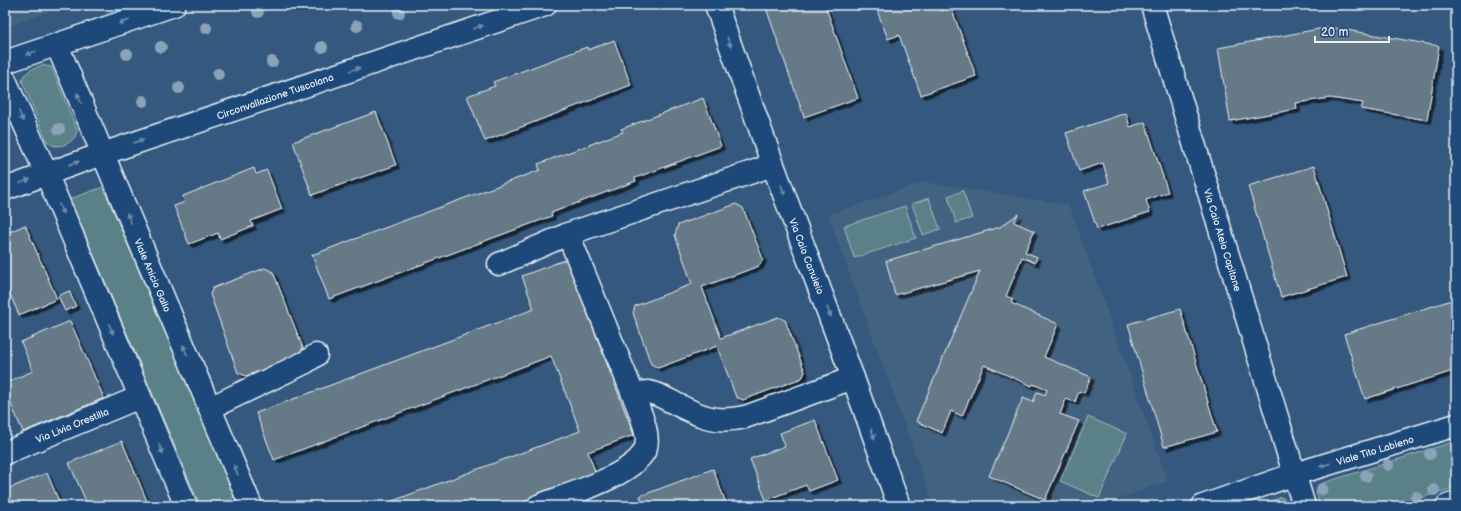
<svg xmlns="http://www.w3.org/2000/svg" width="1461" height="511" font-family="'Balsamiq Sans',sans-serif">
<defs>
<filter id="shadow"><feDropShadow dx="3.5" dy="3.5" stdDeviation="0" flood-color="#0009"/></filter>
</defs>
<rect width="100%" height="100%" fill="#34587e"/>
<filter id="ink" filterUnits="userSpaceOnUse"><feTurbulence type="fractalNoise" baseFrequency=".025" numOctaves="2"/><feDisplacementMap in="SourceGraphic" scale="8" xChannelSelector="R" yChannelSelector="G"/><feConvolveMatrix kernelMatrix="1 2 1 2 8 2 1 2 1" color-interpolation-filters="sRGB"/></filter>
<g filter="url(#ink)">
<g fill="#436281">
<polygon points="5,5 67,5 5,28"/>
<polygon points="924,182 1069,205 1168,481 1099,506 934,506 828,215"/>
</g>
<g fill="#5a8187" stroke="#a1b9c0">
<path d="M42 65 51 67 53 71 77 130C77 143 55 152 47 141L22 81C24 71 33 69 42 65Z"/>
<path d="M103 187 234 493V497C226 505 213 506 202 506L199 503 70 199Z"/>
<polygon points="963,191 972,218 956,223 948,196"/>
<polygon points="929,198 940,229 923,235 912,204"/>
<polygon points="905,206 916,238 854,258 844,226"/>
<polygon points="1088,417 1127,434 1099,498 1060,481"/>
<polygon points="1456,441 1456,487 1396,506 1320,506 1316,492 1320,484"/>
<polygon points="1282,497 1287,502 1289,506 1256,506"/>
</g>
<g fill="#667987" stroke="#e8f1f8" filter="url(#shadow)">
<polygon points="765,5 825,5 858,98 804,117"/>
<polygon points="875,5 939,5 941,11 951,7 976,76 921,95 899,35 888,39"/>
<polygon points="1329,27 1439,46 1427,120 1361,109 1363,103 1330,98 1296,103 1297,109 1230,121 1218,48"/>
<polygon points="614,40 631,85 485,141 467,96 495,86 493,82 587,47 588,50"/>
<polygon points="703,98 721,146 635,178 636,181 551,213 552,216 329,299 312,255 540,170 538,164 623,132 621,129"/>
<polygon points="376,112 396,165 312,195 293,142"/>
<polygon points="1126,113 1130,127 1145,122 1168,192 1146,200 1150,212 1097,229 1084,191 1109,183 1103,163 1079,171 1066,133"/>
<polygon points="1314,166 1347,277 1281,297 1248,186"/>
<polygon points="254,168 256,174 267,170 282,209 251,221 253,226 220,239 218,233 189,244 174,206 185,202 183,196"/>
<polygon points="736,204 743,208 763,259 759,266 702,287 721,338 778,317 785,320 805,372 802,378 743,400 736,397 717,346 658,368 651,364 633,313 635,306 692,284 675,235 678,225"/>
<polygon points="1018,214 1014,222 1034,231 1025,252 1037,257 1035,263 1022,257 1006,296 1013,299 1011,303 1058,324 1044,357 1091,377 1084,393 1079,391 1075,402 1066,399 1060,414 1079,421 1045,500 989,476 1023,398 1033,402 1037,392 1045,395 1047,390 1033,384 1032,386 984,365 962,416 951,411 942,433 916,421 980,271 895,295 886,261 1000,227"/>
<polygon points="25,225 57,299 19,315 5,283 5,234"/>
<polygon points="567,259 634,435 588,452 596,474 512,506 379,506 580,431 551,356 274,460 256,413 534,309 522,276"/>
<polygon points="265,268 273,272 303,348 299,356 246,376 238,373 210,294 213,288"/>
<polygon points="69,291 76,306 65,311 58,296"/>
<polygon points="1455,299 1456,303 1456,370 1365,399 1344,334"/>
<polygon points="1180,309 1217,432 1164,447 1128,324"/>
<polygon points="70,321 104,398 23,432 5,390 5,383 33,371 21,342"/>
<polygon points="815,420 838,480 809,491 806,485 766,500 750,459 785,446 780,433"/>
<polygon points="122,441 149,506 88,506 69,463"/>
<polygon points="713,469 726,503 719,506 643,506 640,496"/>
<polygon points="47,473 61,506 5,506 5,490"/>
</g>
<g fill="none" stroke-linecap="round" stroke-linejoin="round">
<g stroke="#e8f1f8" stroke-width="25">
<g id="minor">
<polyline points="716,5 773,165 853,378 899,506"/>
<polyline points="1152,5 1304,506"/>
<polyline points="57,45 251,506"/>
<polyline points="5,62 174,5"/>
<polyline points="5,80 46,173 186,506"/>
<polyline points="5,189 102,154 545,5"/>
<path d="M568 234 633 394 648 392 656 394C689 409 707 426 745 417L853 378"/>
<polyline points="499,264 568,234 773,165"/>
<polyline points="210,408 306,362 316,355"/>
<polyline points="5,453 140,397"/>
<path d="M538 506C563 496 638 475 646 447 650 433 638 408 633 394"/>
<polyline points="1203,506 1295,474 1456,425"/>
<polyline points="1447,506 1456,503"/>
</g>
</g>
<use href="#minor" stroke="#1f4a7a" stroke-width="22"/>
</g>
<g fill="#8ba3b8">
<circle cx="258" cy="12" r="6"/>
<circle cx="399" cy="13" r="6"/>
<circle cx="357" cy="26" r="6"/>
<circle cx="206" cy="28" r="6"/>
<circle cx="161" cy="47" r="6"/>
<circle cx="322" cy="47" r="6"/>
<circle cx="127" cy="54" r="6"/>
<circle cx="272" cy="62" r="6"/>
<circle cx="218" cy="74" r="6"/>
<circle cx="179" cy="88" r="6"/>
<circle cx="143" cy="101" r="6"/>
<circle cx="59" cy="129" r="6"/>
<circle cx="1430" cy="454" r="6"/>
<circle cx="1388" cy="465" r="6"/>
<circle cx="1366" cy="476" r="6"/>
<circle cx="1322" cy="489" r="6"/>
<circle cx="1434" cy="490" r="6"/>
<circle cx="1416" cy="497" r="6"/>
</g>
<defs><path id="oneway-solid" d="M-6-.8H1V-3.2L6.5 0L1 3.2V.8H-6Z"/></defs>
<g fill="#6f8dac">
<use href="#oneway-solid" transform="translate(124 22) rotate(161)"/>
<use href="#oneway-solid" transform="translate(478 27) rotate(-19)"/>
<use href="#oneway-solid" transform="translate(729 42) rotate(70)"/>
<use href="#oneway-solid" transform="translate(31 53) rotate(161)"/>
<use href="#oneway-solid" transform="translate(355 69) rotate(-19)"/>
<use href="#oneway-solid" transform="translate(79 98) rotate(-112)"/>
<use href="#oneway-solid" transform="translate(21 116) rotate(66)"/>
<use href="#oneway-solid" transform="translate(139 141) rotate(-19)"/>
<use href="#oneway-solid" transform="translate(74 163) rotate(-19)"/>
<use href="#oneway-solid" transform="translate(25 181) rotate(-21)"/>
<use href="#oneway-solid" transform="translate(783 190) rotate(69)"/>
<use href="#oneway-solid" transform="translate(61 209) rotate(67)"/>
<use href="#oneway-solid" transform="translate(129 218) rotate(-113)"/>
<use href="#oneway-solid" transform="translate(829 312) rotate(69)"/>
<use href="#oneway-solid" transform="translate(111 329) rotate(67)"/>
<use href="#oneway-solid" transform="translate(185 350) rotate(-113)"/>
<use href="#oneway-solid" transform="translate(873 434) rotate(70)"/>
<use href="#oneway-solid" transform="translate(161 449) rotate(67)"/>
<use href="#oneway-solid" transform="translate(1325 465) rotate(163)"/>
<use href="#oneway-solid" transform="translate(236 470) rotate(-113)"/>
</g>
</g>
<g text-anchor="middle" stroke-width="3" stroke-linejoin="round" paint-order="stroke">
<g font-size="10" fill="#e8f1f8" stroke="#1f4a7a">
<text transform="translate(275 96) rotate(-19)" y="4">Circonvallazione Tuscolana</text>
<text transform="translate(1223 240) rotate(73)" y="4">Via Caio Ateio Capitone</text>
<text transform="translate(807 256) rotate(69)" y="4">Via Caio Canuleio</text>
<text transform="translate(153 275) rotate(67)" y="4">Viale Anicio Gallo</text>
<text transform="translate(72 425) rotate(-22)" y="4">Via Livia Orestilla</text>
<text transform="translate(1375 450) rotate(-17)" y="4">Viale Tito Labieno</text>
</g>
</g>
<rect width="1461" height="511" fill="none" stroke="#1f4a7a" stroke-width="20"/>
<rect x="10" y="10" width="1441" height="491" fill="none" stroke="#e8f1f8" stroke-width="1.5" filter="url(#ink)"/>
<path d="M1315 36v6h74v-6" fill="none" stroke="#e8f1f8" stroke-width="2"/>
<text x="1321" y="36" font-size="12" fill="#e8f1f8" stroke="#1f4a7a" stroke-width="3" paint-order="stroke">20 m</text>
</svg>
